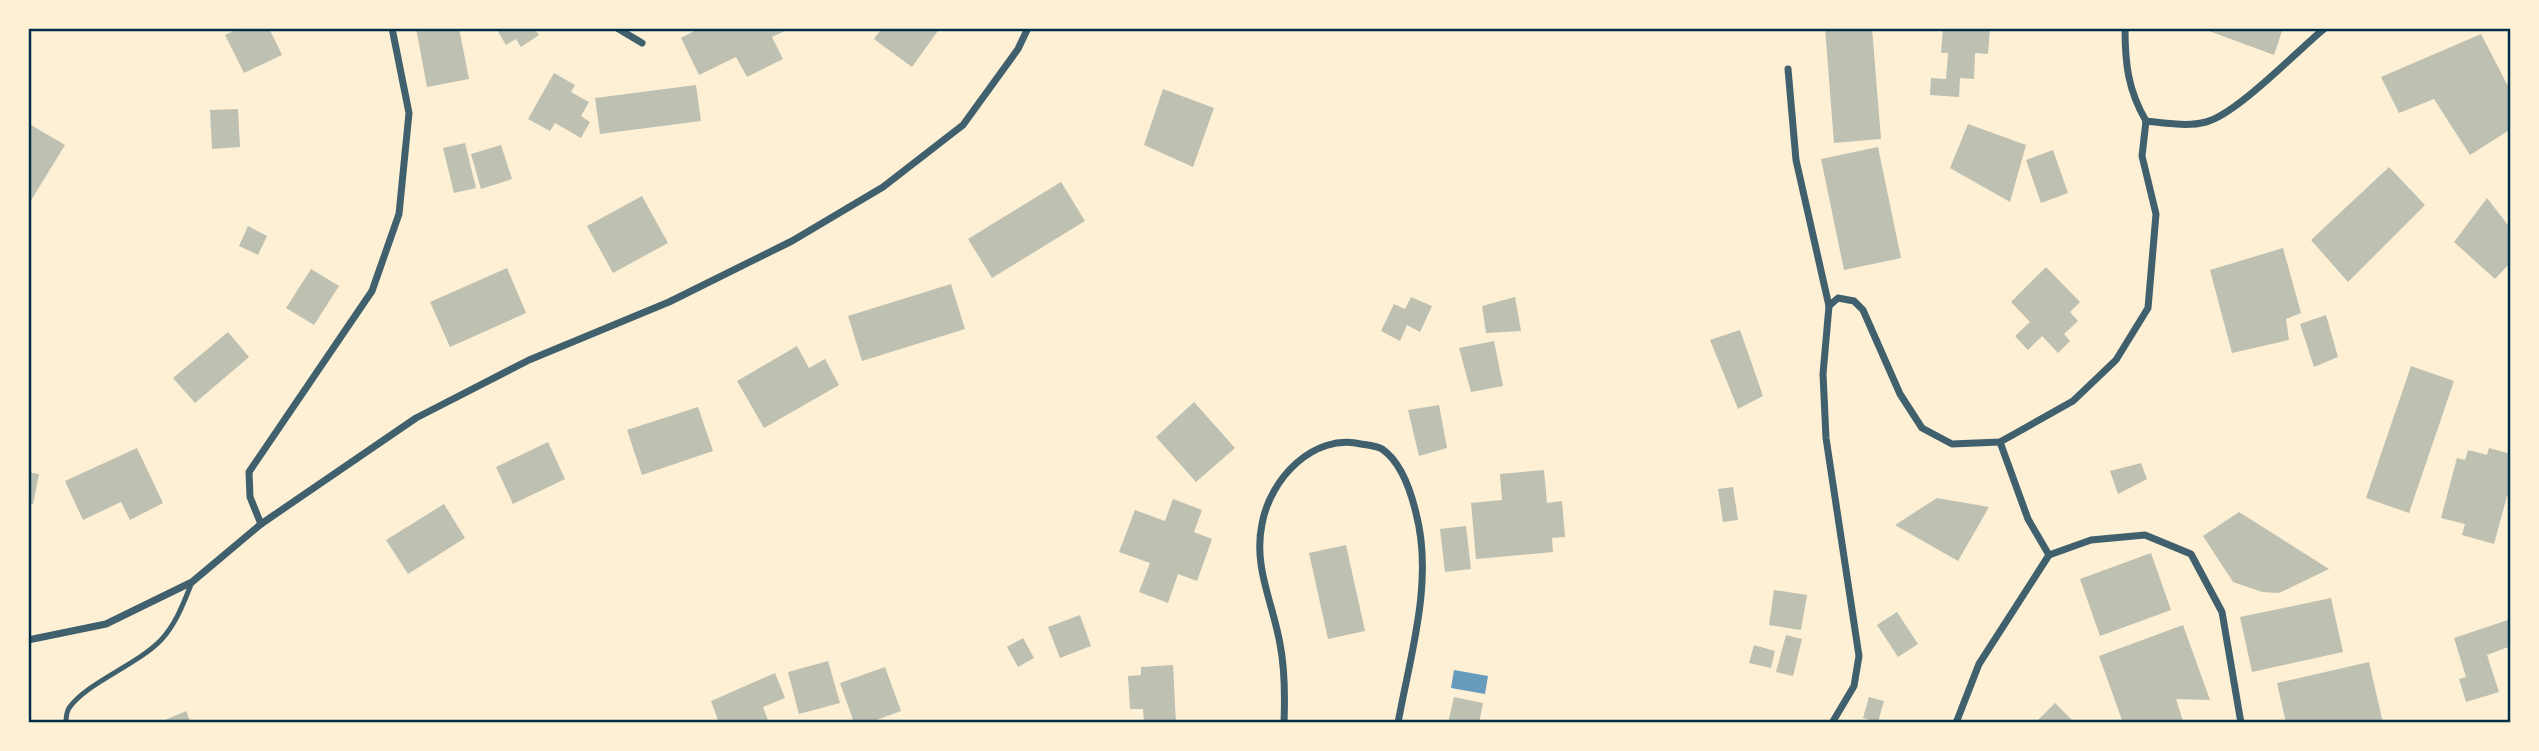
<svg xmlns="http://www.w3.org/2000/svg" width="2539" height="751" font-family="Manrope,sans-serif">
<rect width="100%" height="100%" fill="#fdf0d5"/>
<polygon fill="#669bbc" points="1454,670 1488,676 1485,694 1451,688"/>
<g fill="#bec0b2">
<polygon points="240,28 269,28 282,55 244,73 225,35"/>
<polygon points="416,28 459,28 469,79 427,87"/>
<polygon points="496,28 534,28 539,35 521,47 516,39 506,45"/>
<polygon points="700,28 791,28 772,37 783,59 747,77 736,57 699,75 681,38"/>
<polygon points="882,28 940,28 912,67 874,39"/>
<polygon points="1825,28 1872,28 1881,139 1834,143"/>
<polygon points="1943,28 1990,28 1988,54 1975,53 1974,79 1960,78 1959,97 1930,95 1931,78 1946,79 1948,53 1941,53"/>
<polygon points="2201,28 2283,28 2274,55"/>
<polygon points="2481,34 2511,92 2511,129 2470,155 2434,99 2399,113 2381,77"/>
<polygon points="554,73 575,85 571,92 589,102 581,116 590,122 581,138 555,123 550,131 528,119"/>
<polygon points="696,85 701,121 600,134 595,98"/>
<polygon points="1163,89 1214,108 1193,167 1144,145"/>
<polygon points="238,109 240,147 212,149 210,110"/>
<polygon points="1968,124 2026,145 2010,202 1950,168"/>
<polygon points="31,125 65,145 30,202 28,130"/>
<polygon points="465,143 476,188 454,193 443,148"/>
<polygon points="501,145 512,179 481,189 471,154"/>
<polygon points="1878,147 1901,258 1844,270 1821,159"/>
<polygon points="2053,150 2068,193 2041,203 2026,160"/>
<polygon points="2389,167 2425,205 2348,282 2311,240"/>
<polygon points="1061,182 1085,221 992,278 968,239"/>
<polygon points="642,196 668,243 613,273 587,226"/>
<polygon points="2487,198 2511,229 2511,262 2495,279 2454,242"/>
<polygon points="248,226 267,236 258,255 239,246"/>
<polygon points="2283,248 2301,313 2286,319 2289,340 2232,353 2210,270"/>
<polygon points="2046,267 2080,302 2070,312 2078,321 2064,334 2070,341 2058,353 2042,336 2028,350 2015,336 2030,322 2011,302"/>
<polygon points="507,268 526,313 450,347 430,302"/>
<polygon points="311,269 339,286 314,325 286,308"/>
<polygon points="951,284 965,329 862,361 848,316"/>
<polygon points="1411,297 1432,306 1420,332 1407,325 1400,341 1381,331 1394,304 1405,309"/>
<polygon points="1515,297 1521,331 1486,333 1482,306"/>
<polygon points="2326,315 2338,357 2314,367 2300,324"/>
<polygon points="1740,330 1763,396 1738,409 1710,340"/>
<polygon points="228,332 249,357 195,403 173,378"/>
<polygon points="1494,341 1503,386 1471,392 1459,348"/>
<polygon points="797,346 809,368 825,359 839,385 764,428 737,381"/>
<polygon points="2411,366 2454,381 2409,513 2366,498"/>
<polygon points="1194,402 1235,448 1196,482 1156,437"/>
<polygon points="1439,405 1447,448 1419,456 1408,410"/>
<polygon points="698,407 713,451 642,475 627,430"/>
<polygon points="548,442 565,479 513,504 496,467"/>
<polygon points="137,448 163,503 130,520 121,502 83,520 65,481"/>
<polygon points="2489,448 2511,454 2511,497 2507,496 2494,544 2462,535 2465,524 2441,518 2457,458 2465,460 2468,450 2487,455"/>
<polygon points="2141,463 2147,479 2118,494 2110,471"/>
<polygon points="1544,470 1547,503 1562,501 1565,537 1552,538 1553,552 1476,559 1471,503 1502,500 1500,474"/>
<polygon points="28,472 39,474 33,504 28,503"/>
<polygon points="1733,487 1738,520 1723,522 1718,489"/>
<polygon points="1937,498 1989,507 1958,561 1895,525"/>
<polygon points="1173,499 1202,510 1194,532 1212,539 1197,581 1178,574 1168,603 1139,592 1150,563 1119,552 1135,510 1165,521"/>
<polygon points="444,504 465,538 408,574 386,540"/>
<polygon points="2239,512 2329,569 2279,593 2262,592 2233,582 2203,536"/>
<polygon points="1466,526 1471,569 1445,572 1440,529"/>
<polygon points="1346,545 1365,631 1328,639 1309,553"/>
<polygon points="2151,553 2171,610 2100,636 2080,579"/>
<polygon points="1774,590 1807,595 1801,630 1769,625"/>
<polygon points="2331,598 2343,652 2252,672 2240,617"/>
<polygon points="1897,612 1918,644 1898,657 1877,625"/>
<polygon points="1080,615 1091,646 1060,658 1048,627"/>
<polygon points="2508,620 2511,646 2487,655 2499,692 2466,702 2459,679 2466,677 2454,638"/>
<polygon points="2183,625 2210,700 2176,699 2183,721 2179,723 2123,723 2099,656"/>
<polygon points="1786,635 1802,639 1793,676 1776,672"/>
<polygon points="1023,638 1034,658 1018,667 1007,647"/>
<polygon points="1754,645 1775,651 1771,668 1749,663"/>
<polygon points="828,661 840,703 799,714 788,672"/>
<polygon points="2369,662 2383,723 2286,723 2277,683"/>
<polygon points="1173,665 1176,723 1144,723 1143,709 1130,709 1128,676 1141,675 1141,667"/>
<polygon points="885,667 901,711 868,723 854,723 840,683"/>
<polygon points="775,673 785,698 763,707 769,723 719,723 711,701"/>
<polygon points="1454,697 1483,703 1479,723 1448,723"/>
<polygon points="1869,697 1884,701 1878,722 1863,718"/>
<polygon points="2055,703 2075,723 2035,723"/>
<polygon points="186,711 191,723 158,723"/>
</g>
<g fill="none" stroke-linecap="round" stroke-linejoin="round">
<path stroke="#3f606c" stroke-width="5" d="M66 723C66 717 66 713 69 708 86 683 137 665 161 640 176 624 184 602 192 582"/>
<g stroke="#3f606c" stroke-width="7">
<polyline points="617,28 642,43"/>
<path d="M2125 28C2125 64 2128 90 2146 121"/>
<polyline points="1788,69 1796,160 1829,306"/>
<path d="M2146 121C2165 123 2187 127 2206 122 2237 114 2298 50 2325 28"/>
<polyline points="2000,442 2028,519 2049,555"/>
<polyline points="261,524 250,497 249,472 372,291 399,214 409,113 392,28"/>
<polyline points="2049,555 2091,540 2145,535 2191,554 2222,612 2241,723"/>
<polyline points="28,640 106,624 192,582 261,524 416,418 529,360 669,302 792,241 883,187 963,125 1018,49 1028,28"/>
<path d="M1284 723C1285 697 1285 669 1280 644 1273 603 1253 567 1262 524 1270 479 1313 433 1361 444 1367 445 1377 446 1382 449 1401 462 1411 492 1416 513 1434 581 1410 656 1398 723"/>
<polyline points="1832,723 1854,686 1859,656 1826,438 1823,374 1829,306 1838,298 1854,301 1863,310 1900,394 1922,428 1952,444 2000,442 2073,401 2116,360 2148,308 2156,214 2142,156 2146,121"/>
<polyline points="1956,723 1979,664 2049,555"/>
</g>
</g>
<rect width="2539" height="751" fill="none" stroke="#fdf0d5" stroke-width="60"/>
<rect x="30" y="30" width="2479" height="691" fill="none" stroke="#003049" stroke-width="2.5"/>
</svg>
